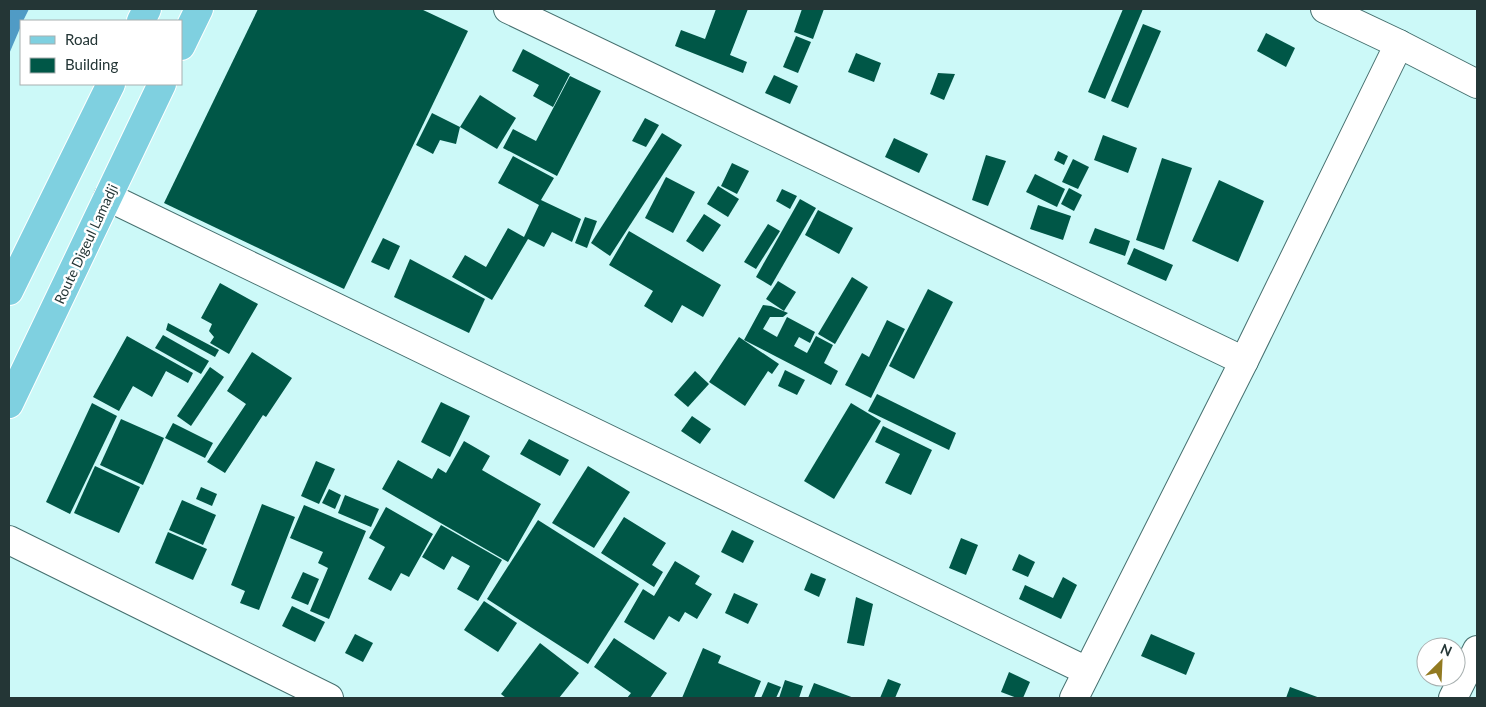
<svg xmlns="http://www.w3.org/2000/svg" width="1486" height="707" font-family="Lato,sans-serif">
<rect width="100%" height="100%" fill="#ccf9f8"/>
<polygon fill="#509bc5" points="9,9 29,9 23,21 21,21 21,26 9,54"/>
<g fill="#005747">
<polygon points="258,9 421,9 468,31 344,289 164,203"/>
<polygon points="716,9 748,9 730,55 747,62 743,73 675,46 681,30 705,39"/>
<polygon points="802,9 824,9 813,39 794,32"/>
<polygon points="1123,9 1143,9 1105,99 1088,92"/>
<polygon points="1143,24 1161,31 1128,108 1111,101"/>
<polygon points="1266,33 1295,48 1286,67 1257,51"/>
<polygon points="796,36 811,42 798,73 783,67"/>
<polygon points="523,49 570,74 553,107 533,96 539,85 512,71"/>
<polygon points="856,53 881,63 874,82 848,72"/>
<polygon points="938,73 955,74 944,100 930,94"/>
<polygon points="774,75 798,86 790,104 765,93"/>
<polygon points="570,76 601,91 557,176 503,148 513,129 536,141"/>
<polygon points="480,95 516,118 497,149 460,127"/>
<polygon points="432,113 460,127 456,144 440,140 433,154 416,145"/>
<polygon points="645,118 659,125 646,147 632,141"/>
<polygon points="662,133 682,145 610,256 591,243"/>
<polygon points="1103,135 1137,148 1128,173 1094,160"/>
<polygon points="894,138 928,154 919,173 885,157"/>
<polygon points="1058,151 1068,156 1064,165 1054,160"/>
<polygon points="986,155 1006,161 988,206 972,200"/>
<polygon points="513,156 554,178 541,200 581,219 572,242 552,232 544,247 528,239 492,300 452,277 465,255 486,267 508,228 524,237 539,205 498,183"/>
<polygon points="1162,158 1192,168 1164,250 1136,240"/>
<polygon points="1073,159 1089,167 1078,189 1062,182"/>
<polygon points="732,163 749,171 737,194 721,186"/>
<polygon points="1035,174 1065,189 1057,207 1026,192"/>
<polygon points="666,177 695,192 673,233 645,218"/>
<polygon points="1219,180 1264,201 1238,262 1192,241"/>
<polygon points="718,186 739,199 728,217 707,204"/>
<polygon points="1069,188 1082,195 1074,211 1061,204"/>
<polygon points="782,189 797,196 790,209 776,201"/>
<polygon points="800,199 816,208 771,286 756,277"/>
<polygon points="1038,205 1071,216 1063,240 1030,229"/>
<polygon points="818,210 853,228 839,254 805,235"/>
<polygon points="704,214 721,225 703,252 686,241"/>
<polygon points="585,217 597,221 587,248 575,243"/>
<polygon points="768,224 780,231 756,269 744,262"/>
<polygon points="1095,228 1130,241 1125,256 1089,243"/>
<polygon points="629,231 721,285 703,317 682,305 672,323 644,306 653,291 609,265"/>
<polygon points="383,238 400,246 389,270 371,262"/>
<polygon points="1134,248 1173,265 1166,281 1127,264"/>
<polygon points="410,259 485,299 469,333 394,297"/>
<polygon points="852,277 868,287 835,344 818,334"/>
<polygon points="778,281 796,292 784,311 766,299"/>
<polygon points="220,283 258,304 229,354 210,343 214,337 209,331 212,324 201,318"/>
<polygon points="928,289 953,302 914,379 889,366"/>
<polygon points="763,305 771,306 788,313 783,317 770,317 763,329 777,337 787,317 815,332 810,343 799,337 794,346 807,353 816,336 833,345 824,363 838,371 831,385 744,340"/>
<polygon points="887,320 905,329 871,398 845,385 862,353 869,357"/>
<polygon points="168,323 219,350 215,357 166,330"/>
<polygon points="163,335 209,361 201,374 155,348"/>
<polygon points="127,336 193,373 188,383 166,371 152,397 133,386 119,411 93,397"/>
<polygon points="739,337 779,364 772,374 768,371 745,406 709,382"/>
<polygon points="252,352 292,378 266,417 263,415 225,473 207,462 246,404 227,391"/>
<polygon points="210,367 224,377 191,426 177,416"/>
<polygon points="785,370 805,380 797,395 778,386"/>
<polygon points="695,371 709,384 688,407 674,395"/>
<polygon points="877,394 956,433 949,450 868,411"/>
<polygon points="441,402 470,416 450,457 421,442"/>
<polygon points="92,403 117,416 70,514 46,502"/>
<polygon points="851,403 881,421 834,499 804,481"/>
<polygon points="692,416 711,429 700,444 681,431"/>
<polygon points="121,419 164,438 143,485 100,465"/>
<polygon points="173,423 213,443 205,458 165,438"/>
<polygon points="883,426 932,450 911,495 885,483 900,454 875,442"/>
<polygon points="529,439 569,460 560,476 520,454"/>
<polygon points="464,441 490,456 482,470 541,504 508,562 382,489 398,460 432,479 438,468 446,473"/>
<polygon points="316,461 335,469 319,504 301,496"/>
<polygon points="95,466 140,487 119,533 74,513"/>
<polygon points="588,466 630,492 594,548 552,523"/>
<polygon points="201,487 217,494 212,506 196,499"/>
<polygon points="329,489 341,495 335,509 322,503"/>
<polygon points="345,495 379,509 371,527 338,513"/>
<polygon points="182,500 216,515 203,545 169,530"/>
<polygon points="262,504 295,517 259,610 240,603 245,591 231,585"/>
<polygon points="304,505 366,531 329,619 310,611 328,568 318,563 323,552 290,538"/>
<polygon points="386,507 433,534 409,577 401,573 391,591 368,579 385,547 369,538"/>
<polygon points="624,517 666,543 652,565 663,572 654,587 601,553"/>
<polygon points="538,520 639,584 588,664 487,599"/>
<polygon points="441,525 502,560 478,601 457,589 470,566 452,556 444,570 422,557"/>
<polygon points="732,530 754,541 743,563 721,552"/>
<polygon points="168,532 207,549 193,580 155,563"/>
<polygon points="961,538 978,545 966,575 949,568"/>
<polygon points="1019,554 1035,562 1028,577 1012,570"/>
<polygon points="675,561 700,576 695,584 712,594 697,619 685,612 679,622 669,616 654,640 624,622 643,589 654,596"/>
<polygon points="303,572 319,579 308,605 291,598"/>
<polygon points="811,573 826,579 819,597 804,590"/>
<polygon points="1063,577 1077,585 1061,619 1019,599 1025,585 1053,598"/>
<polygon points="734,593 758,604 748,624 725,613"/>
<polygon points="856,597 873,604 864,646 847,643"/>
<polygon points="484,601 517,623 498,652 464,630"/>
<polygon points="292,606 325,622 315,642 282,626"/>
<polygon points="355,634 373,643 363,662 345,653"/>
<polygon points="1151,634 1195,653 1186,675 1141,656"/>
<polygon points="614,638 667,673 650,698 627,698 631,693 594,667"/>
<polygon points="540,643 579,673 559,698 506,698 501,694"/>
<polygon points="703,648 721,656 718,663 761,681 754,698 682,698"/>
<polygon points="1009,672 1030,682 1023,698 1017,698 1001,692"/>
<polygon points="888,679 901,684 895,698 880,698"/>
<polygon points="785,680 803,686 799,698 779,698"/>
<polygon points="768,682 781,687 776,698 761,698"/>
<polygon points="814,683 854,698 808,698"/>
<polygon points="1290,687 1320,698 1286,698"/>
</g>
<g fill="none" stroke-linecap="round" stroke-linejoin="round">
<g stroke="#46706f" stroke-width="30">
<g id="minor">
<polyline points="508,9 1244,361"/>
<polyline points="1325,9 1399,44 1477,84"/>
<polyline points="108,197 1087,671"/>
<polyline points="9,540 329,698"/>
<polyline points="1074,698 1244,361 1399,44"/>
<polyline points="1453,698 1477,650"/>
</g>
</g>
<g stroke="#fff" stroke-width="30">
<g id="major">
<polyline points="141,21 147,9"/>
<polyline points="181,46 199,9"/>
<polyline points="9,291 111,84"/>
<polyline points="9,404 162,84"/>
</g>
</g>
<use href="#minor" stroke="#fff" stroke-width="28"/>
<use href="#major" stroke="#7fd0e0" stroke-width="28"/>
</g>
<g text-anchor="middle" stroke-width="5" stroke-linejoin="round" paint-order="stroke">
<g font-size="14" fill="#243636" stroke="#fff">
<text transform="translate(86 244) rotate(-65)" y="5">Route Digeul Lamadji</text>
</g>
</g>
<rect width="1486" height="707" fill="none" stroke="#243636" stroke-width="20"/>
<rect x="20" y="20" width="162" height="65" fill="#ffffff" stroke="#a7afaf"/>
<rect x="30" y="36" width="25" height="8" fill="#7fd0e0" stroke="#a7afaf"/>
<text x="65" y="45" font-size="15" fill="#243636">Road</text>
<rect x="30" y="58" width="25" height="15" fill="#005747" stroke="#a7afaf"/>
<text x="65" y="70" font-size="15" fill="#243636">Building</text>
<g transform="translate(1441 662) rotate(24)"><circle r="24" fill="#ffffff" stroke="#a7afaf"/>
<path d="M0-4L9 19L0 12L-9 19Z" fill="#927a21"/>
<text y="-8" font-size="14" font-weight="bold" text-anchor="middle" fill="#243636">N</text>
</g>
</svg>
